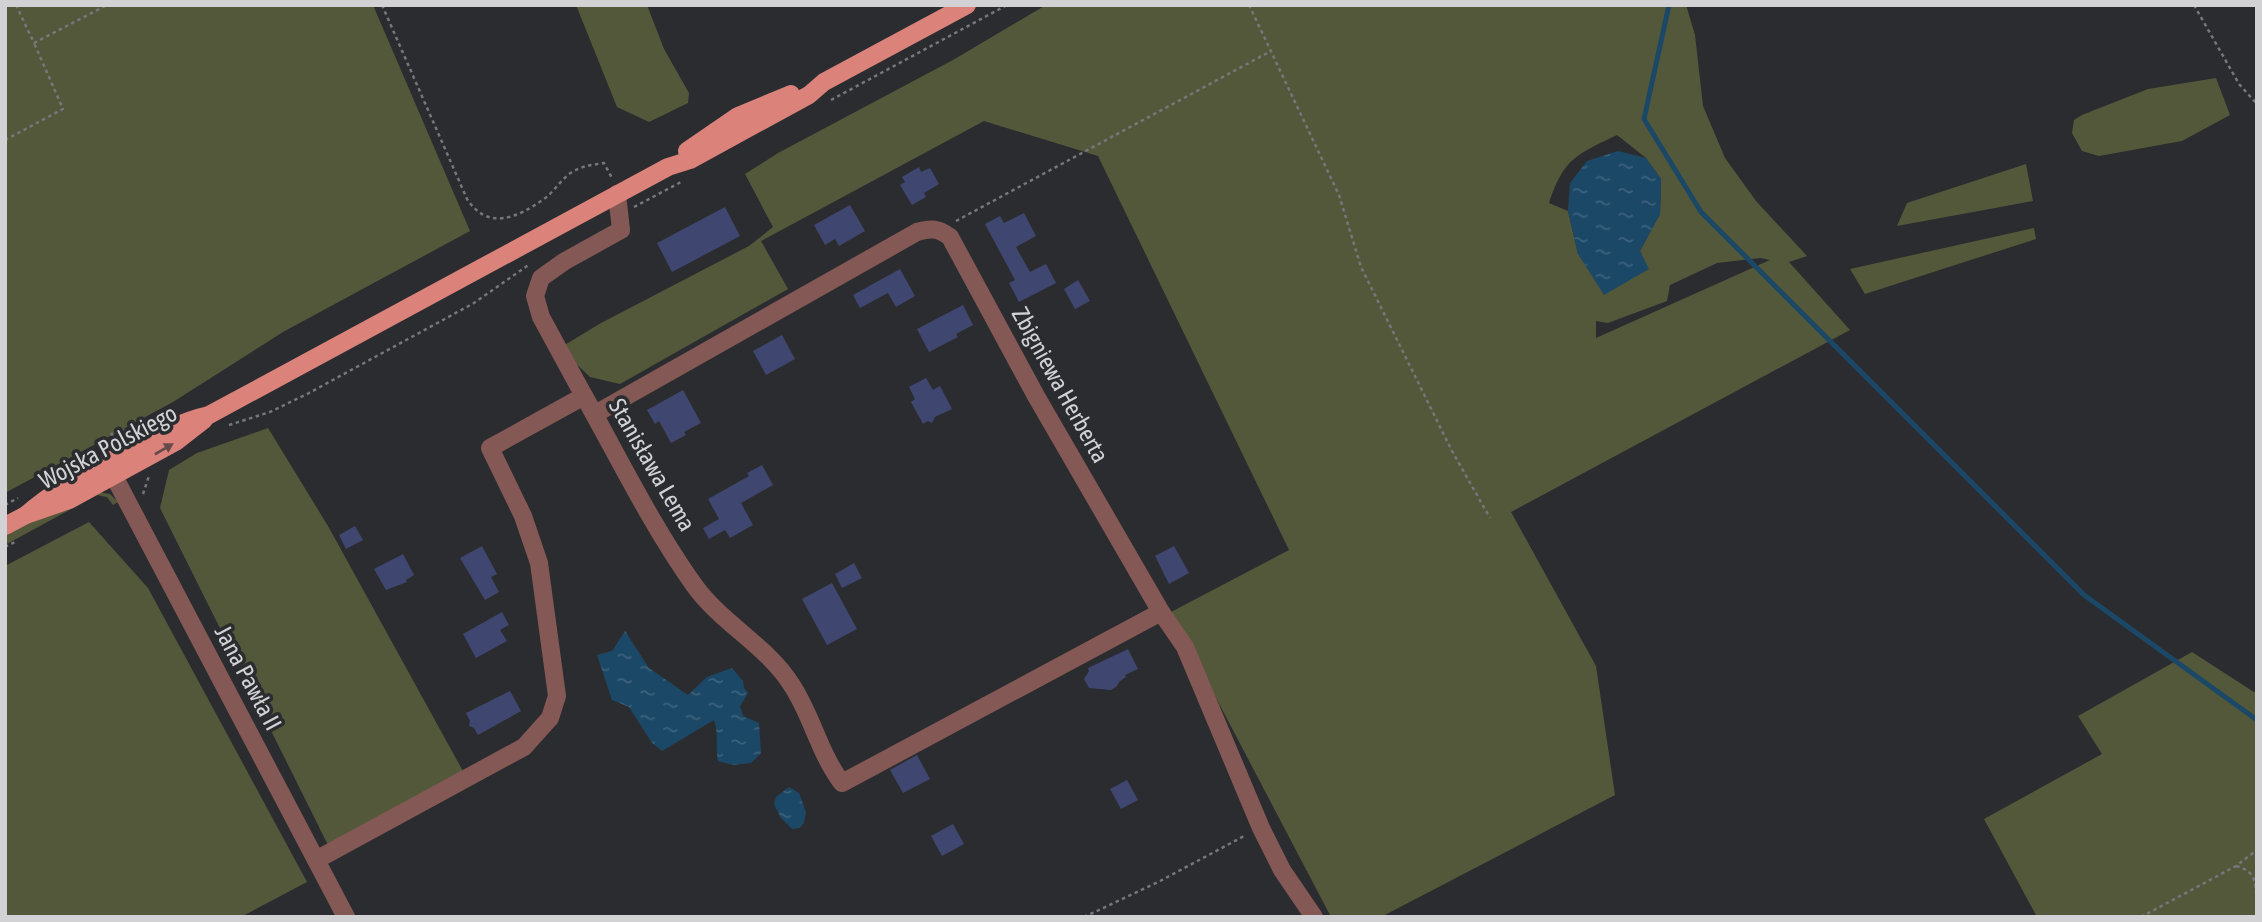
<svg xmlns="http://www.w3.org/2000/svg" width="2262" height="922" font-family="'Asap Condensed',sans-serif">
<defs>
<pattern id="water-ripples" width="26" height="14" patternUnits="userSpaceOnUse" patternTransform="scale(1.75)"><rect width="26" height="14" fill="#1c4867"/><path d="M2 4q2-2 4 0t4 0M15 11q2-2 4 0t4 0" fill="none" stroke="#3c627c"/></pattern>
</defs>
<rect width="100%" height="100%" fill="#2b2c2f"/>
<g fill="#54583a" fill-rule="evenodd">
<polygon points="5,5 373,5 470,231 283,332 173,402 5,493"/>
<polygon points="576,5 647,5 664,49 689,93 688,103 649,122 617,107"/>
<path d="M1046 5H1686L1695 35 1703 106 1725 158 1756 201 1807 256 1789 262 1850 330 1511 512 1596 666 1615 795 1381 917H1331L1171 612 1289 550 1098 156 984 121 761 241 788 289 620 384 590 377 567 355 563 346 601 323 749 246 773 227 745 174 778 153 953 60ZM1617 135 1646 158 1661 179 1660 214 1640 251 1648 269 1605 294 1578 254 1568 211 1549 203C1564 158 1576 155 1617 135ZM1760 258 1770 260 1596 338V321L1608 323 1667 301 1670 285 1717 263Z"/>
<polygon points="2216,78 2230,115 2182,141 2099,156 2082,151 2072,133 2074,120 2082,115 2148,89"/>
<polygon points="2026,164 2033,201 1897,226 1907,203"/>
<polygon points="2034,228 2036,239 1865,294 1850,269"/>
<polygon points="268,428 328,526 464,773 330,849 160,508 169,470 197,453"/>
<polygon points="97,492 110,494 118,502 113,505 107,497 97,495 5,545 5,535"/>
<polygon points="89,522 148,588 307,882 241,917 5,917 5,566"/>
<polygon points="2192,652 2257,694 2257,917 2037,917 1984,819 2102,754 2078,716"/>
</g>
<g fill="url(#water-ripples)">
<polygon points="1618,151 1646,158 1661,179 1660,214 1640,251 1649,269 1604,295 1578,254 1568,211 1570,183 1587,161"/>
<path d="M625 631 649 668 688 695 707 677 732 668 743 681 744 688 748 693 740 706 743 716 759 723 761 753 751 763 733 765 718 761C715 747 719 733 714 720L662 751 652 743 629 707 612 700 597 655 612 651Z"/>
<polygon points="789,787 799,793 806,812 804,823 799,828 792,829 781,818 774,804 776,797"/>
</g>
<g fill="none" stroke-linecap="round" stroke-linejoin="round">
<polyline stroke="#1c4867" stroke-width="5" points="1669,5 1644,119 1701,212 2084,595 2257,720"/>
</g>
<g fill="#3f4770">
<polygon points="919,167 921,172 930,168 939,184 924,193 926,197 912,205 900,185 905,182 902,177"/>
<polygon points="850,205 865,231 839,246 835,239 825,245 814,225"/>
<polygon points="725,207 740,236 672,272 657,243"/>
<polygon points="1024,213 1036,236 1016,247 1030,272 1046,264 1056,283 1019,302 1009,283 1015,280 985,224 1000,216 1004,223"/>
<polygon points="900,269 915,296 896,307 888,293 860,308 853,295"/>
<polygon points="1078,280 1090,301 1075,309 1064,289"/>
<polygon points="963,305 973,325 956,334 958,337 929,352 917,329"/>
<polygon points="782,335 795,359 766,375 753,351"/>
<polygon points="926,378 933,390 940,386 952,409 935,417 932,423 928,421 923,424 911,402 915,399 909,387"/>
<polygon points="683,390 701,423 684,432 686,435 671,443 659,421 655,424 647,410"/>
<polygon points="762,465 773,485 741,503 753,525 730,538 725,530 709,539 703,528 719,519 708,499 749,476 747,473"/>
<polygon points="355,526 363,540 346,549 339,535"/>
<polygon points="482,546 497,574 491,577 499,592 485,600 460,558"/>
<polygon points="1174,546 1189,573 1169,584 1155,556"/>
<polygon points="403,554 414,575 406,580 407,582 386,590 374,569"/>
<polygon points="854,563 862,578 842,588 835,574"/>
<polygon points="832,583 857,629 827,645 802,599"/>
<polygon points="502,612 509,625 500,630 507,641 476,658 463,634"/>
<polygon points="1128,649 1138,669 1125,675 1126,677 1120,681 1116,687 1111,690 1089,688 1084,679 1089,671 1088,668"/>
<polygon points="510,691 521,711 478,735 474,728 469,726 470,721 466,713"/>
<polygon points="917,755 930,779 903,793 890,770"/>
<polygon points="1127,780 1138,800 1121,809 1110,789"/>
<polygon points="953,824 964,844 942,856 931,836"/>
</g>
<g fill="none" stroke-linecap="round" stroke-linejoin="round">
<g stroke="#76777a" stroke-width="2.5" stroke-dasharray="3.5 3.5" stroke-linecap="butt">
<polyline points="16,5 34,43 107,5"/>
<path d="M382 5 467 199C488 231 517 218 544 199 554 192 561 179 572 172 582 166 591 165 604 163L612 178"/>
<polyline points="1249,5 1339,195 1361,267 1452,451 1490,518"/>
<polyline points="2194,5 2239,84 2257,104"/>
<polyline points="831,100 1007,5"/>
<polyline points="5,140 63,109 34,43"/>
<polyline points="634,207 681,182"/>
<polyline points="956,221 1271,51"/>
<polyline points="229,425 270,412 309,393 474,303 530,264"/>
<polyline points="111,433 113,436 132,426 134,429"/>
<polyline points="143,494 149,476"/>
<polyline points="5,505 18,498"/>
<polyline points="5,547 15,542"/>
<path d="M2236 866C2258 872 2255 884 2257 904"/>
<polyline points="1084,917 1160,881 1246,835"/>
<polyline points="2141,917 2236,866 2257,850"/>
</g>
<g stroke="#845855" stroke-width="18">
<polyline points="584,396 541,317 535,296 541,278 565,261 621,230 617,194"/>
<path d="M595 414 917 232C931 228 938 228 950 237L1036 396 1161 612 1185 647 1261 828 1282 870 1314 917"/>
<polyline points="107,463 346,917"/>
<path d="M316 860 524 747 550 718 557 696 539 563 523 516 490 448 584 396C620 460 652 526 694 585 721 623 766 645 791 684 812 715 819 753 842 783L1161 612"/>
</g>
<g stroke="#db827b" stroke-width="18">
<polyline points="687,151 738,116 791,94"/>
<path d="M26 515C55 489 88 473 121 455 150 439 177 422 209 415L668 167 690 160 809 95 824 82 967 5"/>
<polyline points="5,526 26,515 69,500 177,441 204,420"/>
</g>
</g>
<defs><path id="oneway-solid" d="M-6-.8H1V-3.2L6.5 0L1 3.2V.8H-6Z" transform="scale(1.75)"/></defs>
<use fill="#694a4a" href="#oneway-solid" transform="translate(164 449) rotate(-30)"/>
<g text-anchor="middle" stroke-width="7" stroke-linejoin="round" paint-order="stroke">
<g font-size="24" fill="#d2d2d5" stroke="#2b2c2f">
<text transform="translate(1060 385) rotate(61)" y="8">Zbigniewa Herberta</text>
<text transform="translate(108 447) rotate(-28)" y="8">Wojska Polskiego</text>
<text transform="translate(652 465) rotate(60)" y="8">Stanisława Lema</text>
<text transform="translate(248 678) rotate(62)" y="8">Jana Pawła II</text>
</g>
</g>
<rect width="2262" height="922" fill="none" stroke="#d2d2d5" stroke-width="14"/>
</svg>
